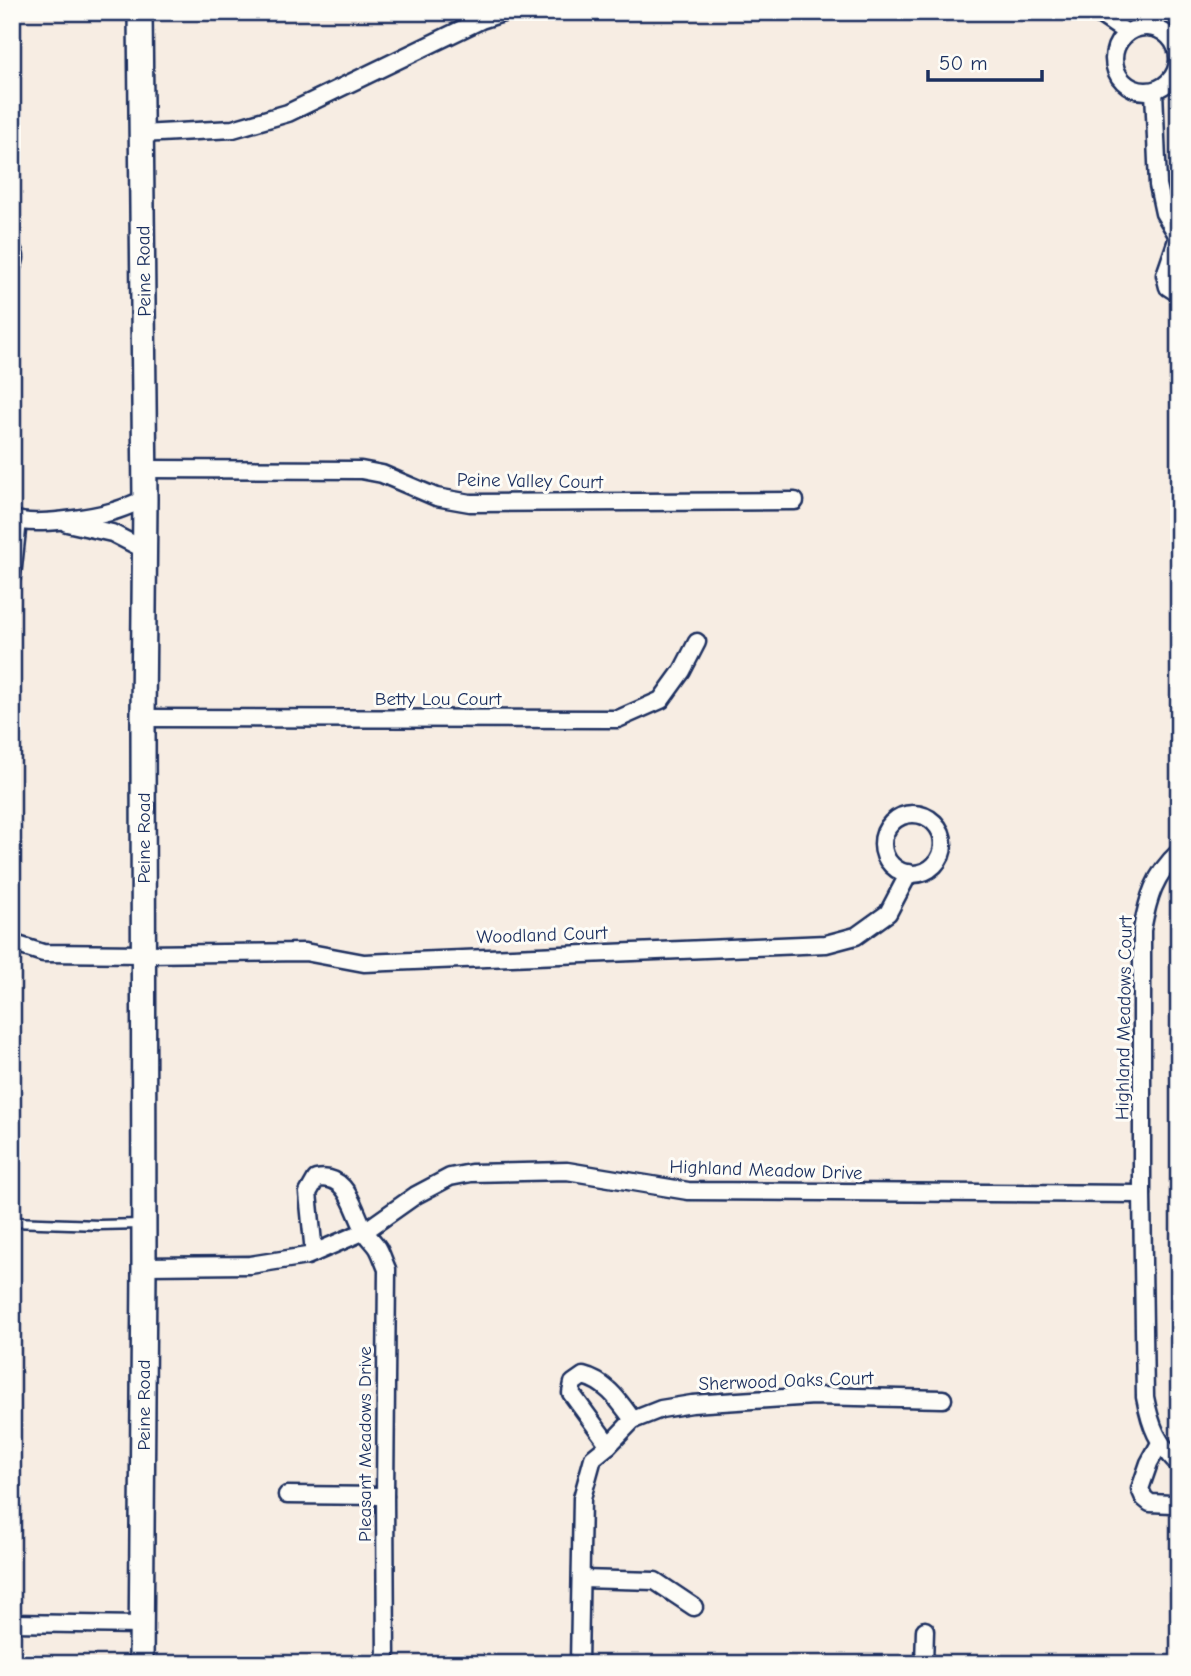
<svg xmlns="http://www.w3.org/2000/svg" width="1191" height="1676" font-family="'Comic Neue',sans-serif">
<rect width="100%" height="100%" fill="#f7ede3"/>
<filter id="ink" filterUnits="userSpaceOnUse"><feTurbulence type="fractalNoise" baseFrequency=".0143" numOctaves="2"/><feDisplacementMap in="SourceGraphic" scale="14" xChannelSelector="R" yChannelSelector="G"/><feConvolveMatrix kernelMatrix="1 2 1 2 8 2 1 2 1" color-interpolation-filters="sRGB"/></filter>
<g filter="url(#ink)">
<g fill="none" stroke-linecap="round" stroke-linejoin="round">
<g stroke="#1b2f5e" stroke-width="13">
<polyline id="lane" points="12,1222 99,1225 141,1224"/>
</g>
<g stroke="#1b2f5e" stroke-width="21">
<g id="street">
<polyline points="1096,12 1127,33"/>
<circle cx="1146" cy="59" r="32"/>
<polyline points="1154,91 1158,185 1164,213 1179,238"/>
<polyline points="141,134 233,129 288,113 481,20 506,12"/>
<polyline points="1178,237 1165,275 1168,287 1179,294"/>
<path d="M12 249C16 255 16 260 12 266"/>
<polyline points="145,469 361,470 382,474 436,497 470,503 795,501"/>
<path d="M12 518C30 528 94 517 114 511 125 508 135 503 145 499"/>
<polyline points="67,523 112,533 145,550"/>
<polyline points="12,576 18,521"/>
<polyline points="143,718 618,719 661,700 682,671 697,642"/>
<circle cx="913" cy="844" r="30"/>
<path d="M1179 852C1154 875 1148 898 1142 930V1194L1145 1397C1151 1428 1157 1442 1179 1465"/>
<polyline points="12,943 43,953 144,954 305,952 364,963 826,944 856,936 888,913 909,873"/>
<path d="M314 1253 308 1193 316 1179C348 1172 353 1210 365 1231 368 1237 374 1242 378 1248 382 1255 384 1263 387 1269L385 1496 386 1664"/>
<polyline points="144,1266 250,1265 307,1256 365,1231 416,1195 450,1177 471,1173 567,1171 688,1191 1142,1194"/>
<polyline points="1160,1443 1149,1463 1140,1489 1144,1498 1150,1503 1172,1504 1179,1502"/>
<path d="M609 1445 571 1393 573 1383 583 1376C607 1382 619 1401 633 1420"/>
<polyline points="287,1495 385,1496"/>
<polyline points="581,1579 655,1581 694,1607"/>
<polyline points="12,1623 141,1625"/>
<polyline points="579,1664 582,1498 593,1458 609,1445 633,1420 661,1409 692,1404 814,1396 943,1399"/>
<polyline points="924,1664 925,1630"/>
</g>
</g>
<g stroke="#1b2f5e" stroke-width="28">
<polyline id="secondary" points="140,12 145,499 143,718 144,1266 141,1664"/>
</g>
<use href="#lane" stroke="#fdfcf7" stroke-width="8"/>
<use href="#street" stroke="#fdfcf7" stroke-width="16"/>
<use href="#secondary" stroke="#fdfcf7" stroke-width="23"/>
</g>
</g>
<g text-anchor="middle" stroke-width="6" stroke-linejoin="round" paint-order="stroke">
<g font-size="19" fill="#1b2f5e" stroke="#fdfcf7">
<text transform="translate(143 271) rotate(-91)" y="7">Peine Road</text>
<text transform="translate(530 480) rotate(1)" y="7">Peine Valley Court</text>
<text x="438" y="705">Betty Lou Court</text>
<text transform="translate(143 838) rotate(-90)" y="7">Peine Road</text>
<text transform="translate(542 934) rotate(-2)" y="7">Woodland Court</text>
<text transform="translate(1123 1018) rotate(-89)" y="7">Highland Meadows Court</text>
<text transform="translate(766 1169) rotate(2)" y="7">Highland Meadow Drive</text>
<text transform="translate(786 1380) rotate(-2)" y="7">Sherwood Oaks Court</text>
<text transform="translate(143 1405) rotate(-90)" y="7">Peine Road</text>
<text transform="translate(364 1444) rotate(-90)" y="7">Pleasant Meadows Drive</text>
</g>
</g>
<rect width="1191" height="1676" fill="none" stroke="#fdfcf7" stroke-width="42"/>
<rect x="21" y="21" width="1149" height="1634" fill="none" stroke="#1b2f5e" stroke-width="2.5" filter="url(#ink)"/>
<path d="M928 70v10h114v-10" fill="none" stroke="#1b2f5e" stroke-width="3.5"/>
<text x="939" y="70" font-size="21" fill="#1b2f5e" stroke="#fdfcf7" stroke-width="5" paint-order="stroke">50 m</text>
</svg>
